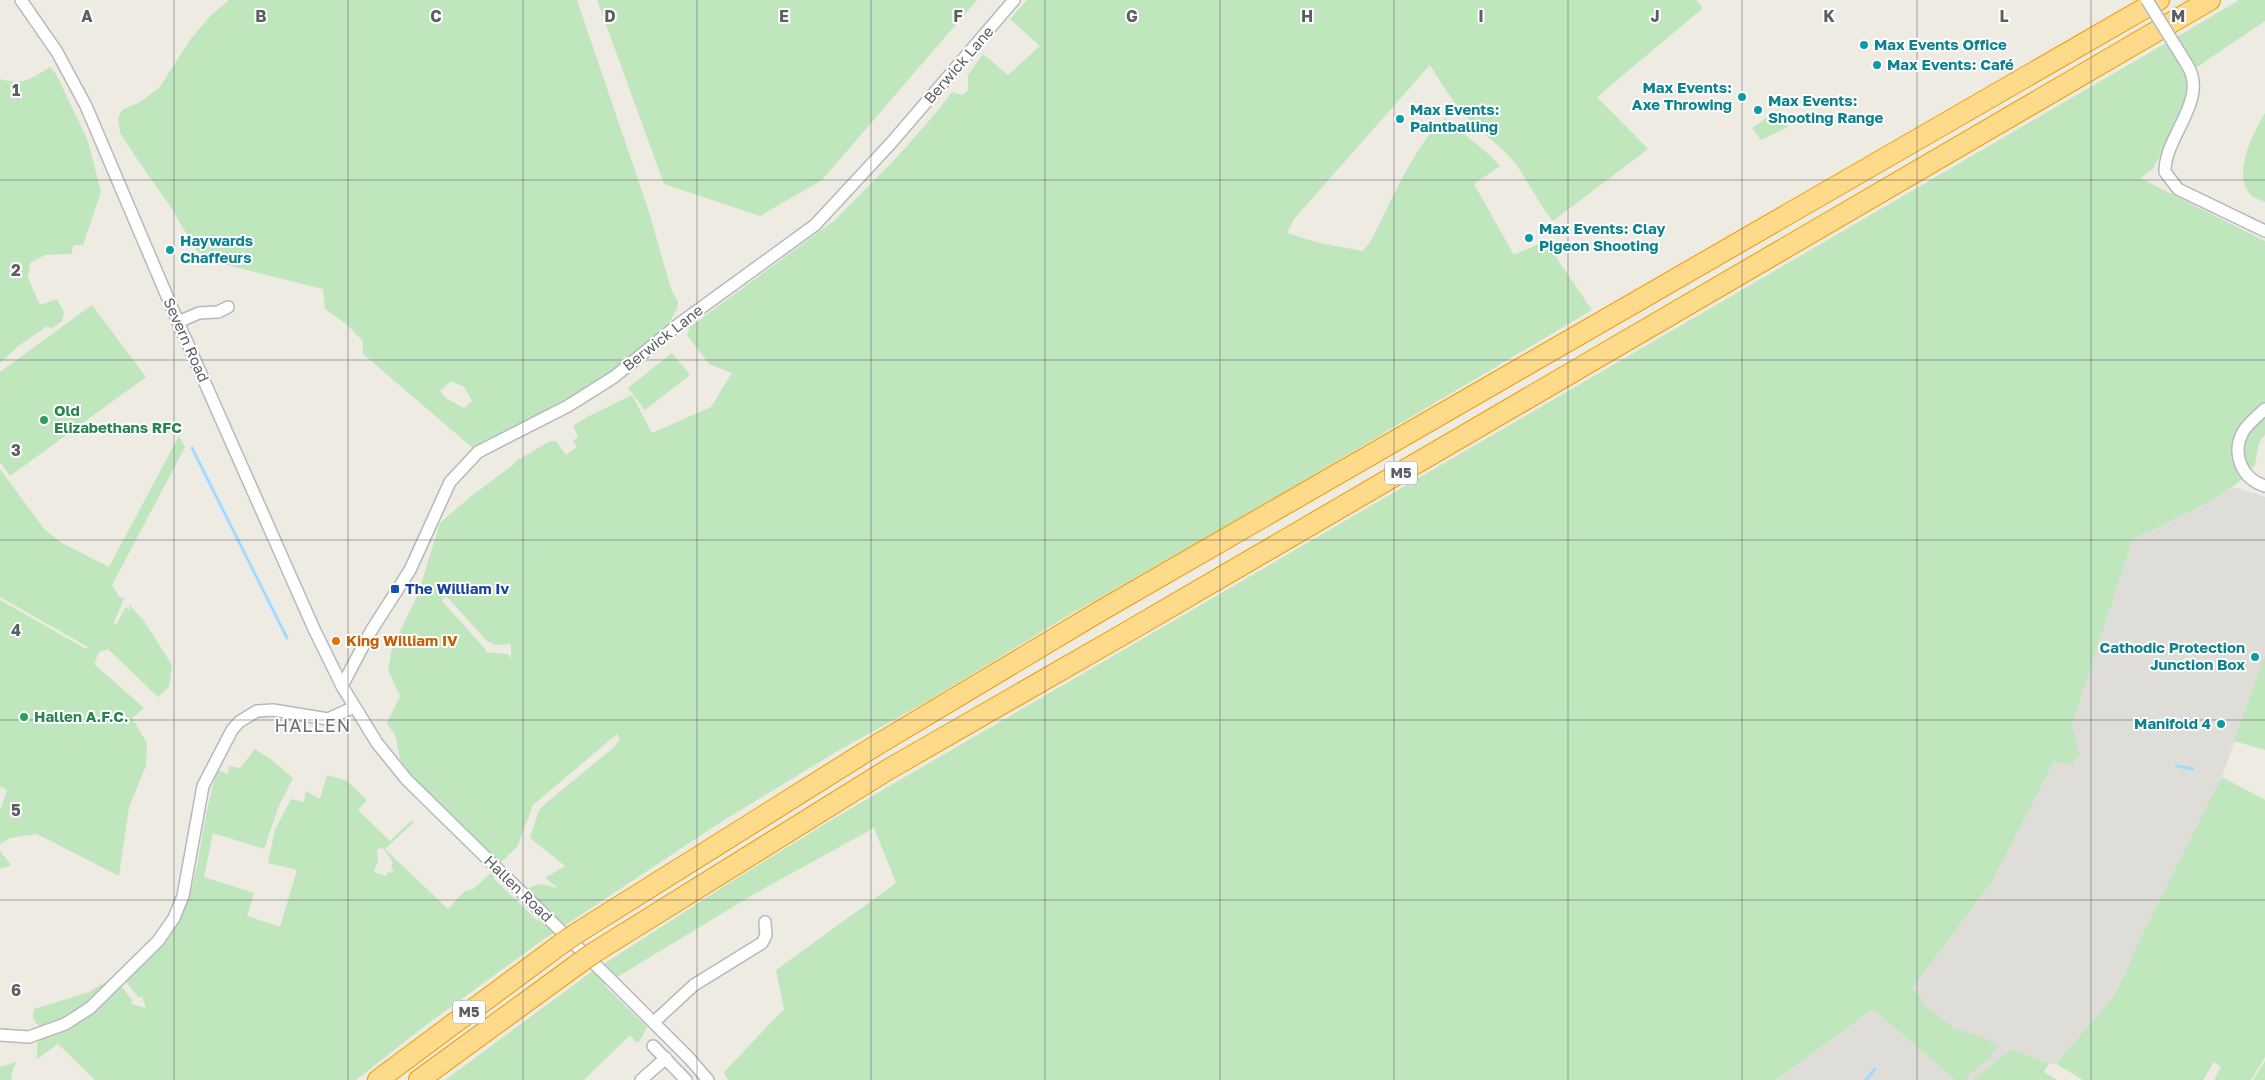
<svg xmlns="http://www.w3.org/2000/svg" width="2265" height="1080" font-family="'Golos Text',sans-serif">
<rect width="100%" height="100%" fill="#eeebe2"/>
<polygon fill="#dfddd7" points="2233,487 2265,497 2265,655 2222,777 2123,978 2112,998 2056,1064 2049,1064 2012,1049 1973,1080 1776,1080 1873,1009 1905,1036 1920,996 1912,988 1993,880 2067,736 2133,539"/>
<g fill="#c0e6be" fill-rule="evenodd">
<path d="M229 0H577L649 212 671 289 678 302 677 308 667 328 608 376 474 449 363 354V341L346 324 325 309 323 289 211 261 197 251 170 206 135 156 120 133 118 118 122 110 140 102 159 88 190 40 211 15ZM451 381 464 387 472 401 464 408 447 399 440 391Z"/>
<polygon points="597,0 977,0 822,180 760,216 664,184"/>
<path d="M1027 0H1696L1703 8 1597 97 1648 149 1553 221C1538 203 1529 182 1515 163 1503 148 1487 137 1473 123 1455 106 1443 86 1430 65L1294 219 1287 233 1319 243 1363 251 1372 239C1389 205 1416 142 1445 118 1463 134 1483 147 1500 166L1474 184 1514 255 1545 241 1592 310 1242 517 1069 615 931 699 836 752 721 822 537 944 426 1025 356 1080H95L58 1044 37 1059V1043L41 1039 87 1017 122 987 132 1000 131 1004 146 1008 142 997H138L126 982C140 967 157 954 169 938 203 892 198 823 218 770L228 774 229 766 240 768 255 749 272 760 293 778 278 808 264 849 213 833 204 877 254 893 247 916 280 927 297 870 268 863 275 830 291 799 304 802 306 791 320 799 327 775 347 781 367 800 358 810 390 841 412 820 414 822 385 849 448 909 465 891 473 889 491 873 495 877 494 879 538 921 552 912 526 889 539 884 558 888 545 878 565 866 530 838 539 810 545 804 613 748 620 739 617 734 533 805 517 847 500 863 418 783 400 760 396 737 387 723 400 696 388 670 392 648 418 594 440 523 470 497 513 465 516 461 550 441H556L566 455 577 447 573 441 578 436 573 426 587 417 632 395 652 433 711 407 732 373 709 364 687 335 690 327 835 220 899 155 934 115 952 92 963 95 968 90V75L983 54 1008 75 1040 46 1010 19ZM446 596 487 641 495 645 511 644V659L508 654 485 652 486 650 442 601ZM383 848 393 862 391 866 394 873 388 872 386 876 374 872 378 861 377 849Z"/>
<polygon points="2239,0 2265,0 2265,21 2194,69 2177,37"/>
<path d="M2166 43 2185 73 2188 99 2153 169 2140 178 2265 241V435C2253 447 2260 460 2252 469 2233 494 2164 523 2133 539L2071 726C2078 734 2073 745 2080 754L2073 762V765L2054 761 1993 880 1912 988 1920 996 1923 1004 1956 1030 1965 1031 1999 1045 1990 1054 1992 1057 1970 1074 1966 1080H1956L1873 1009 1776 1080H728L724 1072 784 1009 776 970 896 883 874 828 754 894 604 985 647 1027 641 1039 637 1043 630 1035 584 1080H445L590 973 729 883 838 816Z"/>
<path d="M50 67 56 74 88 141 101 192 83 245H74L71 254 45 255 30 263 28 278 40 305 57 299 64 312 62 321 51 329 47 326 17 347 0 363V79C23 86 30 79 50 67Z"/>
<polygon points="1778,110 1788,127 1761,140 1752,128"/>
<path d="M2265 113V202C2261 200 2254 198 2251 195 2231 174 2254 132 2265 113Z"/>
<polygon points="92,305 146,377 10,476 0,462 0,372"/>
<polygon points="672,353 690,375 645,410 628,388"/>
<polygon points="179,436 185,447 112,585 119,597 124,598 113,625 117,623 126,607 130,610 129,604 144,621 172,665 169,687 158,697 108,649 99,652 94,664 144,708 132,718 147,743 146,766 129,807 119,876 37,834 10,838 0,844 0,810 7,790 0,786 0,600 86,649 88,647 0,597 0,469 44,529 62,543 109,567"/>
<polygon points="2265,655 2265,750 2234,741"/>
<polygon points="2222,777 2265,800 2265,1057 2251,1080 2214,1080 2221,1067 2214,1062 2203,1080 2083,1080 2056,1064 2112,998 2123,978 2146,927"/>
<polygon points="0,851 11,865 0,869"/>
<path d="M119 974C94 997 75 1015 42 1027 33 1023 32 1019 34 1009L89 992Z"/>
<polygon points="2012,1049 2049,1064 2044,1072 2057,1080 1973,1080"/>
<polygon points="2265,1061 2265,1080 2253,1080"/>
<polygon points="16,1062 11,1075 12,1080 0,1080 0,1067"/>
</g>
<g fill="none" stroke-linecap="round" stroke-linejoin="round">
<g stroke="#a1daff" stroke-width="3">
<polyline points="192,448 287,638"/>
<polyline points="2177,766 2193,769"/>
<polyline points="1866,1080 1875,1069"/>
</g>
<g stroke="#b5b9bd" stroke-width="14">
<g id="street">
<polyline points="21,0 57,52 86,106 178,322 314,629 342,686 377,743 407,780 611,980 689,1058 708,1080"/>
<path d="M2186 63C2211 99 2164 136 2165 172L2178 189 2265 231"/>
<polyline points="178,322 199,313 218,312 228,307"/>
<path d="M2265 409C2258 416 2248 423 2243 432 2231 454 2242 479 2265 486"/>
<polyline points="342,686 371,631 410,570 450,482 478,452 568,406 614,377 679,324 815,225 892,142 1014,0"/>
<polyline points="654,1022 694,985 762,943 766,935 765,922"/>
<polyline points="0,1035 29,1037 65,1024 90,1008 158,941 174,918 183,896 203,786 232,730 239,722 257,711 273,710 328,719 354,707"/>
<polyline points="653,1046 686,1080"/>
<polyline points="641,1080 666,1058"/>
</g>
</g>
<g stroke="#f09b00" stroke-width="22">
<g id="highway">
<polyline points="577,933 875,746 1102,610 2159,0"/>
<polyline points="595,952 889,769 1129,631 2210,0"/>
<polyline points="378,1080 561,944"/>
<polyline points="419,1080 578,964"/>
</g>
</g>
<use href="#street" stroke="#fff" stroke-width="11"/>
<use href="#highway" stroke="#fedb8a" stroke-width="20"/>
<g stroke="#b5b9bd" stroke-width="14" stroke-linecap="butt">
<polyline id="street-bridge" points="2147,0 2186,63"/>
</g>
<g stroke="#f09b00" stroke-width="22" stroke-linecap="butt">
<g id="highway-bridge">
<polyline points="561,944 577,933"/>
<polyline points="578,964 595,952"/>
</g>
</g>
<use href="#street-bridge" stroke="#fff" stroke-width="11"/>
<use href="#highway-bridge" stroke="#fedb8a" stroke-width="20"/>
</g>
<path fill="none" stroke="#5b5f64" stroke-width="1" stroke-opacity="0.55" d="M174 0V1080M348 0V1080M523 0V1080M697 0V1080M871 0V1080M1045 0V1080M1220 0V1080M1394 0V1080M1568 0V1080M1742 0V1080M1917 0V1080M2091 0V1080M0 180H2265M0 360H2265M0 540H2265M0 720H2265M0 900H2265"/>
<g fill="#0f9aa8" stroke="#fff" stroke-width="2">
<circle cx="1864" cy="45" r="5"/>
<circle cx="1877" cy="65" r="5"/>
<circle cx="1742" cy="97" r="5"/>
<circle cx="1758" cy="110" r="5"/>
<circle cx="1400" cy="119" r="5"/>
<circle cx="1529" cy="238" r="5"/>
<circle cx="170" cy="250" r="5"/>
<circle cx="2255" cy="657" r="5"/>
<circle cx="2221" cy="724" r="5"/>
</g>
<g fill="#2e9e5b" stroke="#fff" stroke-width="2">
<circle cx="44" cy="420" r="5"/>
<circle cx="24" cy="717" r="5"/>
</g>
<rect fill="#1a4fb4" stroke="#fff" stroke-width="2" x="390" y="584" width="10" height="10" rx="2.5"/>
<circle fill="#e8710a" stroke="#fff" stroke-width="2" cx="336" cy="641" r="5"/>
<g text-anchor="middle" stroke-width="4" stroke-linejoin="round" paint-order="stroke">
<g fill="#fff" stroke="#8c8f92" stroke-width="1">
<rect x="1385" y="461.5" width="32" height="23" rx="4"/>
<rect x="453" y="1000.5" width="32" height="23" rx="4"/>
</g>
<g font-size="14" font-weight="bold" fill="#5b5f64">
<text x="1401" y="478">M5</text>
<text x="469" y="1017">M5</text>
</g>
<g font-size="15" font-weight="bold" fill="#0d838f" stroke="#fff" text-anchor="start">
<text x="1874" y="50">Max Events Office</text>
<text x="1887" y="70">Max Events: Café</text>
<text x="1732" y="93" text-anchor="end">Max Events:<tspan x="1732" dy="17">Axe Throwing</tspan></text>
<text x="1768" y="106">Max Events:<tspan x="1768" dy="17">Shooting Range</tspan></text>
<text x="1410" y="115">Max Events:<tspan x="1410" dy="17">Paintballing</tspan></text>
<text x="1539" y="234">Max Events: Clay<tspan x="1539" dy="17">Pigeon Shooting</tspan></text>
<text x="180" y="246">Haywards<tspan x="180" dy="17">Chaffeurs</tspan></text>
<text x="2245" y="653" text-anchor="end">Cathodic Protection<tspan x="2245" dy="17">Junction Box</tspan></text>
<text x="2211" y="729" text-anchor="end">Manifold 4</text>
</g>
<g font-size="15" fill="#5b5f64" stroke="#fff">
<text transform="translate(959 65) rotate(-49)" y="5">Berwick Lane</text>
<text transform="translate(663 338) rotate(-38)" y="5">Berwick Lane</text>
<text transform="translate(186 340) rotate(66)" y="5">Severn Road</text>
<text transform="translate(518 889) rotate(44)" y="5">Hallen Road</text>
</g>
<g font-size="15" font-weight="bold" fill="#27864d" stroke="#fff" text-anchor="start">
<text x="54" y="416">Old<tspan x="54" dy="17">Elizabethans RFC</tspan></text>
<text x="34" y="722">Hallen A.F.C.</text>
</g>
<g font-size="15" font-weight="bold" fill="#164399" stroke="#fff" text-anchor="start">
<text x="405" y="594">The William Iv</text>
</g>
<g font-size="15" font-weight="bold" fill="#c56008" stroke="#fff" text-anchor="start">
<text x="346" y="646">King William IV</text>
</g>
<g font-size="18" letter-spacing="1" fill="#6c7176" stroke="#fff">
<text x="313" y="732">HALLEN</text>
</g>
</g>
<g font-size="16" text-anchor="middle" font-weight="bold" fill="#5b5f64" stroke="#fff" stroke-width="4" stroke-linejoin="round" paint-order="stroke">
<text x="87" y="22">A</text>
<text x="261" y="22">B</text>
<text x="436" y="22">C</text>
<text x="610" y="22">D</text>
<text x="784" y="22">E</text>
<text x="958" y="22">F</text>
<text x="1132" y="22">G</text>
<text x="1307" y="22">H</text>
<text x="1481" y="22">I</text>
<text x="1655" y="22">J</text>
<text x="1829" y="22">K</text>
<text x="2004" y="22">L</text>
<text x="2178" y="22">M</text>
<text x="16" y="96">1</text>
<text x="16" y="276">2</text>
<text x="16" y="456">3</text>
<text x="16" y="636">4</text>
<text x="16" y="816">5</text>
<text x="16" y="996">6</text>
</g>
</svg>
